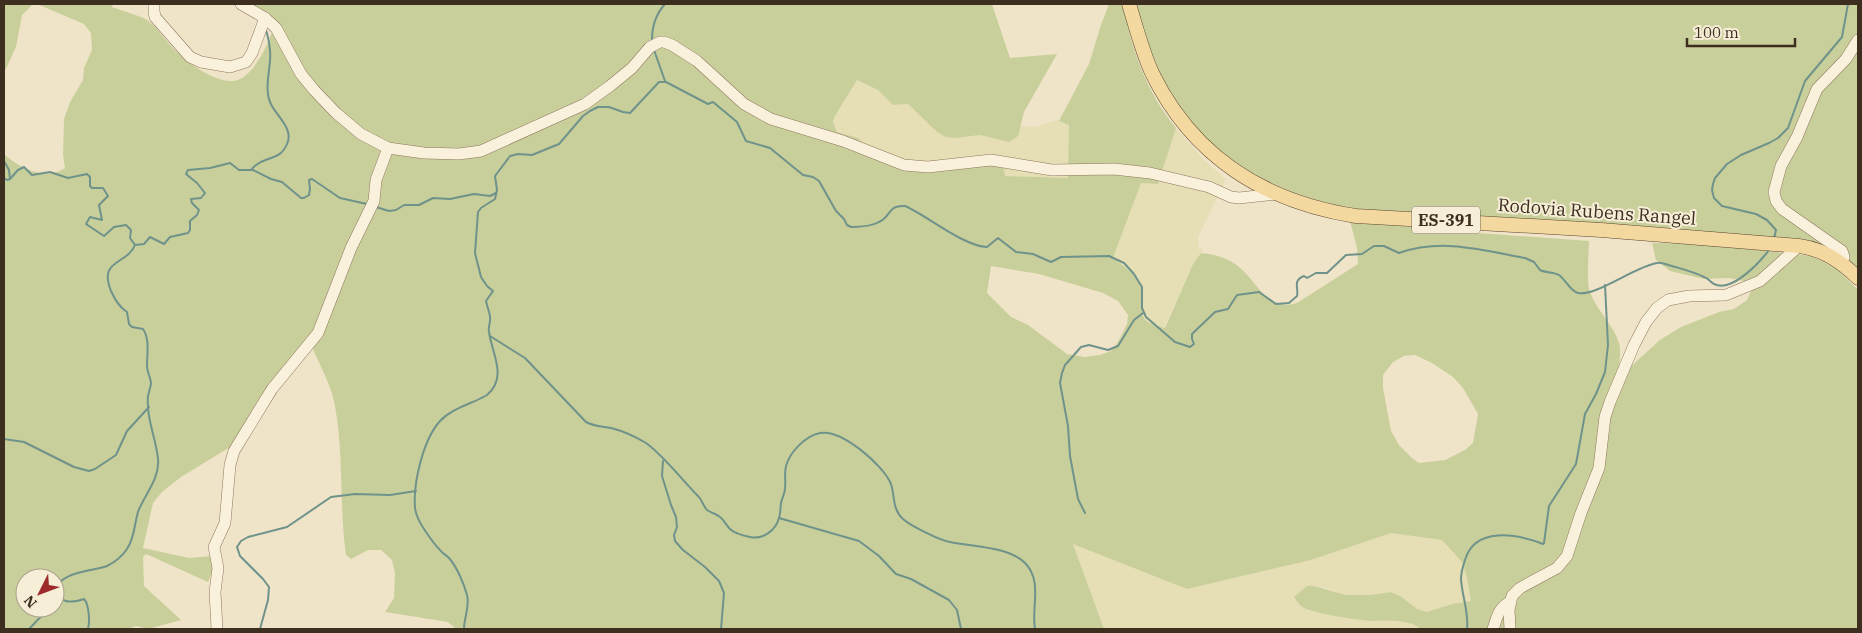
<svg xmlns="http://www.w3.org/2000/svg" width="1862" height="633" font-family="'IBM Plex Serif',serif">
<rect width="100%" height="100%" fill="#f0e4c8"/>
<g fill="#e6deb5">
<polygon points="857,80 878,90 893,105 908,104 937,132 956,138 980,135 993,137 1021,126 1035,127 1058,120 1069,125 1069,178 1005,176 1003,164 931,172 915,172 908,169 872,153 858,138 837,132 834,127 835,116"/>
<polygon points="1176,128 1204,160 1226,179 1198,237 1199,247 1203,250 1193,264 1164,328 1154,326 1143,318 1141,312 1142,297 1113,258 1141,183 1158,184"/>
<polygon points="1391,533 1442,540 1462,562 1467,578 1471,601 1452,604 1427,612 1417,609 1390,592 1371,595 1346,595 1323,587 1302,606 1344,618 1406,622 1415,625 1421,629 1104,629 1073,543 1187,589 1311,560"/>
</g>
<g fill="#c9cf9b" fill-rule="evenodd">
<polygon points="4,4 33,4 22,15 16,47 4,73"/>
<path d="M37 4H113L112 7C122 11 144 16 151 23 159 30 164 39 171 46 185 61 212 82 233 81 252 80 268 45 273 29L244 4H992L1010 58 1057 54 1024 112 1018 136 1009 142 980 135 956 138 946 137 937 132 908 104 893 105 878 90 857 80 835 116 833 122 837 132 858 138 872 153 915 172H931L1003 164 1005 176 1068 178 1069 125 1059 121 1089 64 1101 25 1109 4H1122C1133 51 1145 90 1176 128L1158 184 1141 183 1113 258C1123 266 1136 274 1141 286 1149 308 1128 320 1165 328L1193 264 1201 253C1238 257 1243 271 1266 297 1276 304 1285 307 1297 303L1358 264 1357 248 1350 221 1464 232 1589 241C1589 254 1586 281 1590 292 1596 310 1614 325 1619 343 1622 355 1618 367 1618 378L1660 340 1681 327 1719 312 1734 309 1747 300 1751 291 1744 281 1729 278 1704 279 1670 271 1656 260 1652 243 1702 244 1812 256 1838 270 1858 290V629H1421C1408 619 1389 621 1373 621 1358 620 1312 614 1301 606 1299 604 1296 600 1294 597L1307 586H1314L1346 595H1371L1390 592 1400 596 1417 609 1427 612 1452 604 1471 601 1467 578 1462 562 1442 540 1391 533 1311 560 1187 589 1073 544 1104 629H456L448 622 385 612 394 598 395 573 392 560 381 550H368L351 559 346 555C339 505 344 456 335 406 332 387 321 368 313 349V342L235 444 181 477 162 492 153 503 143 548 189 558 211 556 213 569 208 582 146 554 143 557 144 586 181 620 148 629 136 626 128 629H4V154C18 167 46 182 65 168L63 155 64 119 70 102 83 80 84 68 92 50 91 33 84 24ZM991 266 1039 274 1103 293 1118 301 1128 315 1127 324 1118 342 1111 351 1100 355 1085 357 1067 354 1028 325 1011 317 987 293ZM1415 355 1432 363 1453 377 1463 388 1478 414 1473 443 1465 450 1445 460 1419 463 1413 459 1399 445 1391 431 1383 388V375L1393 362 1404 356ZM25 578H55V608H25Z"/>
<polygon points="1133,4 1858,4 1858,275 1832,254 1360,211 1286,195 1216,152 1159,85"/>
</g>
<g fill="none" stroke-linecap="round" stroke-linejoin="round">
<g stroke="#6f938a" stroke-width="2">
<path d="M652 40C652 26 655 15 665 4"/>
<polyline points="654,50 665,81"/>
<polyline points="4,161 9,170 10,179"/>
<path d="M251 170C263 155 280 162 287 144 294 130 278 117 272 106 264 93 269 75 270 60 271 50 269 40 266 30"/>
<polyline points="4,178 7,180 10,179"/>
<polyline points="10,179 18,170 24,167 32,175 50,172 68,178 87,174 90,177 90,186 92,188 103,188 108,196 99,205 102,220 90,217 86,224 104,236 114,227 126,225 131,230 130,238 135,245"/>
<polyline points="376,207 389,211 396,210 404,205 419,205 433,198 450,199 474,194 490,196 496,193"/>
<polyline points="1774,239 1776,230 1767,220 1756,214 1722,206 1714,198 1712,190 1713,184 1715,178 1727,164 1741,155 1769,143 1778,138 1788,128 1805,81 1842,37 1848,4"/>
<polyline points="135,245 144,244 150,237 164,244 170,237 188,233 190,230 190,221 197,215 199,210 192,203 191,199 201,198 205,193 197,183 186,174 188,170 210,168 230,163 239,170 253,170 271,179 282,182 301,198 304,198 309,195 310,189 309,180 312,179 340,198 367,204"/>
<path d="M490 336 525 358 586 422C596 427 601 426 611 428 623 431 636 437 646 443 664 456 683 481 699 497 702 501 704 507 707 510 711 513 717 514 720 517 724 520 726 525 730 529 734 533 745 536 750 537 763 540 776 530 779 518 781 513 780 508 781 503 782 498 785 494 785 488 786 480 784 474 786 466 790 452 805 436 820 433 842 429 883 465 891 484 895 496 892 509 903 519 911 526 939 540 950 542 972 547 1008 546 1025 563 1043 581 1031 608 1035 629"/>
<polyline points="4,439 24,442 74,467 89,471 95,469 116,455 127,431 149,407"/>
<polyline points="663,461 662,476 671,505 676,517 677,527 674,535 675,541 683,550 705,567 719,581 724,593 721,629"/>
<polyline points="1085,513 1078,499 1070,456 1068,426 1060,383 1062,373 1065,365 1081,347 1089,345 1108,350 1118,346 1134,320 1143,313"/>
<polyline points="779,518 859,541 879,556 896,574 911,579 949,600 957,610 961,629"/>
<polyline points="55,602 60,596"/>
<polyline points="29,629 49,608"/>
<path d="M88 629C90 622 89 604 84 599 75 602 61 605 58 592 53 572 96 571 107 566 115 562 123 555 127 549 135 537 134 525 138 512 144 495 160 479 158 459 156 438 146 418 148 396 149 392 150 388 151 384 151 378 147 372 147 366 147 354 150 339 143 329L132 327 129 324 127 312C119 307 115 300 111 291 98 259 127 265 135 245"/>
<polyline points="260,629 268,600 269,587 263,579 240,556 237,547 241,541 248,537 287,527 331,497 355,494 390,495 416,491"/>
<path d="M464 629C464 618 470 606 467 595 464 584 457 567 449 558 446 555 442 553 440 550 435 545 430 538 426 532 421 525 416 517 415 508 413 483 423 440 440 421 452 408 472 404 487 395 508 377 492 354 489 332 488 328 490 324 490 320 491 315 487 307 486 301L493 291 487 286 481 277 475 253 478 212 481 208 495 199 497 190 495 176 510 156 518 154 532 155 559 144 583 116 590 111 598 107H609L623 112 630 113 659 82H666L708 104 713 102 737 122 746 141 770 148 803 175 813 177 819 181 836 211 844 219 847 225 851 227C859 227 872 226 879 222 892 216 887 205 905 206 928 216 963 246 987 247L998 238 1016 252 1033 254 1051 262 1061 257 1109 256 1124 263 1134 274 1142 287V308L1146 317 1175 342 1190 347 1194 344 1192 339V334L1215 312 1228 309 1237 295 1259 292 1276 304 1289 303 1297 296C1299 288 1292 281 1304 276L1307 278 1316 273H1327L1346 255 1362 254 1374 246H1384L1399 253C1442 238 1482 250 1525 258L1534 262 1540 270C1546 273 1554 272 1559 275 1566 280 1570 291 1578 293 1595 297 1636 266 1657 263 1662 262 1667 265 1672 266 1682 269 1694 272 1704 277 1708 278 1710 282 1714 284 1732 293 1760 262 1769 250"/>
<path d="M1467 629C1469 612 1462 596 1461 579 1461 572 1463 566 1465 560 1475 526 1517 534 1543 544L1544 543 1549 506 1576 464 1585 414 1596 394 1605 372 1608 345 1605 285"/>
</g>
<g stroke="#8d765c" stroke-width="12">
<g id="minor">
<polyline points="154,4 154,11 155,17 190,57 201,62 230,67 246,62 252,53 265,18"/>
<polyline points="241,4 265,18 276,28 301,74 314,90 336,113 361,134 388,148 424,153 459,154 481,151 585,104 610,86 632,68 650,47 660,42 664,42 672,45 697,61 744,104 771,119 843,141 904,165 928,167 991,160 1052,170 1114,169 1150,173 1209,187 1231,197 1239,198 1276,194"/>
<polyline points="1842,264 1844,257 1842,251 1782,209 1776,201 1774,192 1781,166 1797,137 1817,89 1846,59 1858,40"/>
<polyline points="217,629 215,592 218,568 214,547 225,523 230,465 234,451 272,389 318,333 351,248 374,201 376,180 388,148"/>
<path d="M1493 629C1497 618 1498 608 1510 602"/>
<polyline points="1510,629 1509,610 1512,596 1520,588 1557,568 1567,556 1581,513 1599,468 1605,417 1610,402 1634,345 1646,322 1657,308 1668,300 1689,296 1726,295 1760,281 1799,246"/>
</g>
</g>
<g stroke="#5b4430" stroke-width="15">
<path id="major" d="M1129 4C1136 27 1142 51 1152 73 1193 157 1265 202 1356 216L1601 230 1799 246C1823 249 1842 262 1858 278"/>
</g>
<use href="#minor" stroke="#faf1dc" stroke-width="11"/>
<use href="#major" stroke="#f3d9a0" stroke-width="14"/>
</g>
<g text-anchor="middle" stroke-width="4" stroke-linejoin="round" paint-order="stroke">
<rect fill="#f7eed8" stroke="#756857" stroke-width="1" x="1412" y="206.5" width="68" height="27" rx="4"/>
<g font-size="16" font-weight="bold" fill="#3d2e20">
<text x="1446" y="226">ES-391</text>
</g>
<g font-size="18" fill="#3d2e20" stroke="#f7eed8">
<text transform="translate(1597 212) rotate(4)" y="6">Rodovia Rubens Rangel</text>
</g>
</g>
<rect width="1862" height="633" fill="none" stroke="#3d2e20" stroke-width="10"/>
<g transform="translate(40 593) rotate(228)"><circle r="24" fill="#f7eed8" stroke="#ada18e"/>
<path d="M0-4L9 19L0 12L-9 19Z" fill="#9e2a2b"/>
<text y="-8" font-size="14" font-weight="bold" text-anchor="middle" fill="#3d2e20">N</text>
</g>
<path d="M1687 38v8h108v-8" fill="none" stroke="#3d2e20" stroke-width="2.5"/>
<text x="1694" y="38" font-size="15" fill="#3d2e20" stroke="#f7eed8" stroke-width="4" paint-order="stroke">100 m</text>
</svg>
